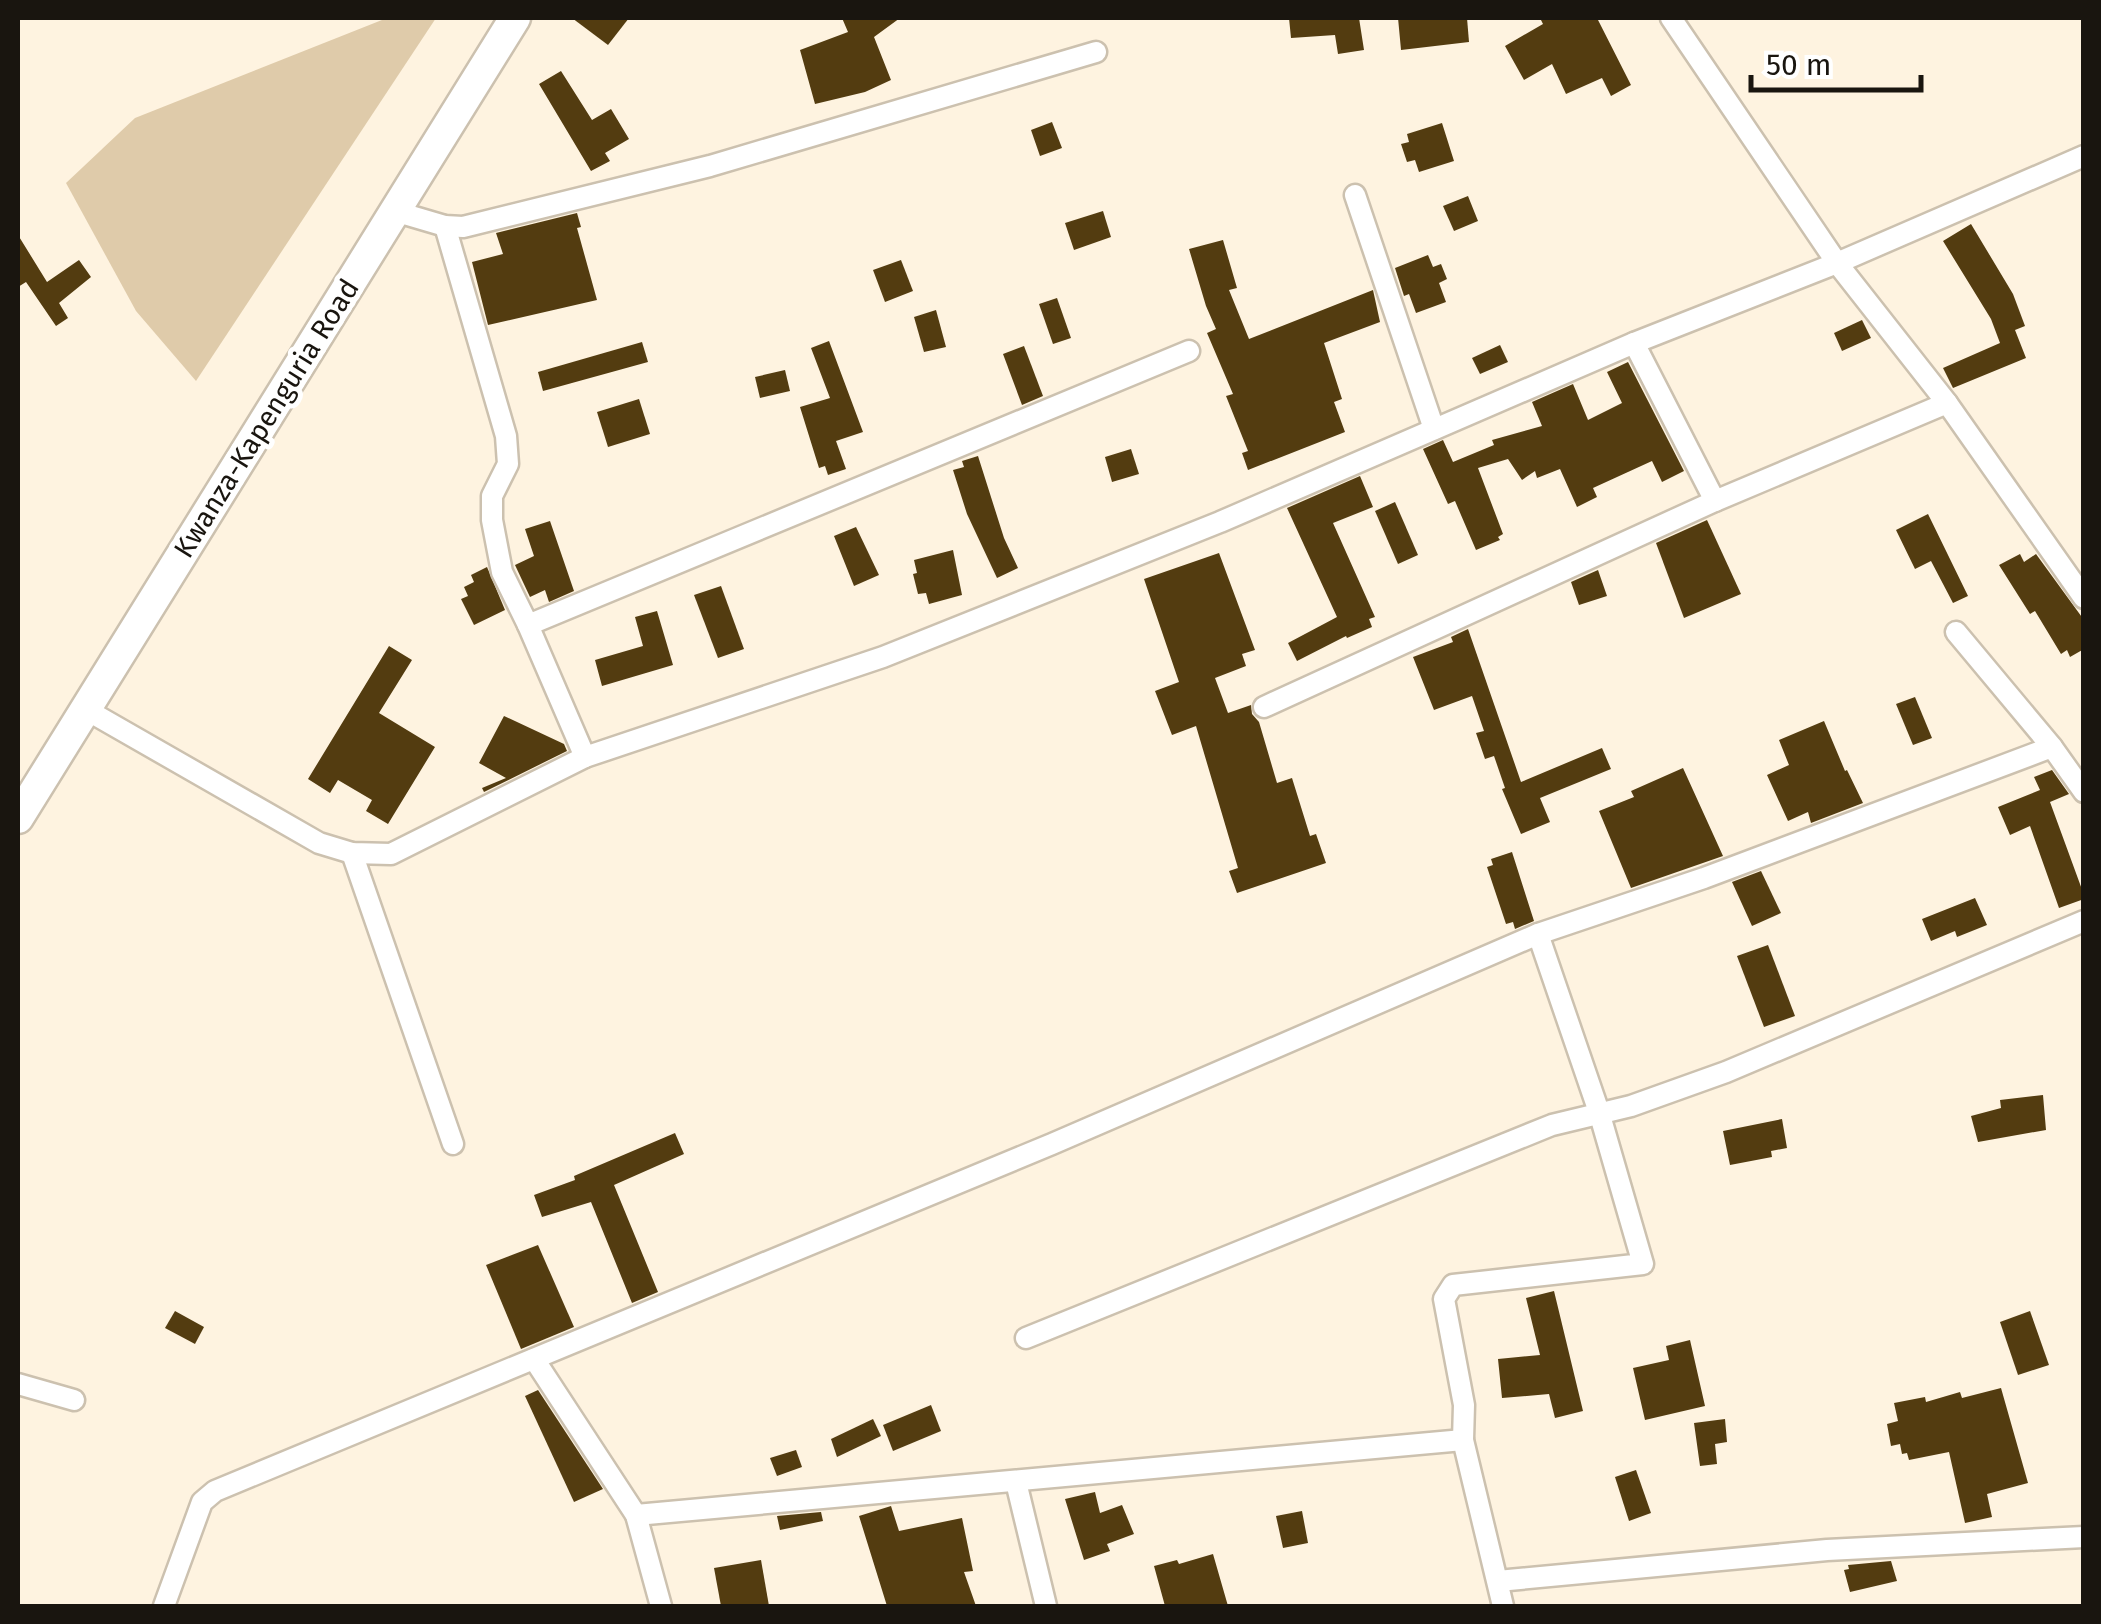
<svg xmlns="http://www.w3.org/2000/svg" width="2101" height="1624" font-family="'Fira Sans',sans-serif">
<rect width="100%" height="100%" fill="#fef3e0"/>
<polygon fill="#dfcbaa" points="387,18 436,18 196,381 136,311 66,183 135,118"/>
<g fill="#533c10">
<polygon points="572,18 629,18 608,45"/>
<polygon points="842,18 900,18 874,37 891,80 865,92 815,104 800,50 848,32"/>
<polygon points="1289,18 1359,18 1364,50 1338,54 1335,35 1291,38"/>
<polygon points="1398,18 1467,18 1469,42 1401,50"/>
<polygon points="1540,18 1597,18 1631,85 1611,96 1602,78 1566,94 1552,64 1524,80 1505,46 1543,24"/>
<polygon points="561,71 592,120 611,109 629,139 605,153 610,161 591,171 539,84"/>
<polygon points="1052,122 1062,148 1040,156 1031,130"/>
<polygon points="1442,123 1454,161 1419,172 1415,160 1407,162 1401,144 1409,142 1407,134"/>
<polygon points="1468,196 1478,221 1454,231 1443,206"/>
<polygon points="1103,211 1111,237 1074,250 1065,223"/>
<polygon points="577,213 581,227 577,228 597,300 488,325 472,262 503,254 496,233"/>
<polygon points="1971,224 2013,294 2025,326 2015,330 2026,358 1953,388 1943,368 2000,343 1991,319 1943,241"/>
<polygon points="18,235 47,282 79,260 91,277 59,303 68,318 56,326 26,282 18,287"/>
<polygon points="1223,240 1237,288 1229,290 1249,339 1373,290 1380,322 1324,343 1342,399 1334,402 1345,432 1248,470 1242,453 1248,451 1226,396 1233,394 1207,333 1216,329 1206,306 1189,249"/>
<polygon points="1428,255 1433,267 1441,264 1447,279 1439,283 1446,302 1416,313 1409,294 1404,296 1395,268"/>
<polygon points="901,260 913,291 885,302 873,270"/>
<polygon points="1057,298 1071,338 1053,344 1039,304"/>
<polygon points="936,310 946,347 924,352 914,317"/>
<polygon points="1862,320 1871,338 1842,351 1834,333"/>
<polygon points="829,341 863,432 836,441 846,469 828,475 825,466 819,468 800,407 830,398 811,348"/>
<polygon points="642,342 648,362 543,391 538,372"/>
<polygon points="1500,345 1508,362 1480,374 1472,358"/>
<polygon points="1024,346 1043,396 1022,405 1003,354"/>
<polygon points="1628,362 1684,471 1662,482 1652,461 1593,488 1597,497 1577,507 1560,469 1537,478 1535,471 1522,480 1508,459 1478,468 1503,534 1498,537 1500,540 1476,550 1455,501 1448,504 1423,449 1443,440 1453,462 1494,445 1492,440 1542,426 1532,402 1573,384 1588,420 1622,403 1607,372"/>
<polygon points="785,370 790,391 760,398 755,377"/>
<polygon points="639,399 650,434 608,447 597,412"/>
<polygon points="1131,449 1139,474 1112,482 1105,457"/>
<polygon points="978,456 1004,538 1018,568 997,578 967,514 953,470 964,467 962,461"/>
<polygon points="1360,476 1373,507 1333,523 1375,617 1369,619 1372,627 1347,638 1346,636 1297,661 1288,643 1337,617 1287,508"/>
<polygon points="1395,502 1418,555 1398,564 1375,511"/>
<polygon points="1928,514 1968,596 1953,603 1931,561 1915,569 1896,530"/>
<polygon points="1707,520 1741,594 1684,618 1656,543"/>
<polygon points="550,521 574,591 549,602 545,590 530,597 515,565 534,556 525,529"/>
<polygon points="856,527 879,575 854,586 834,536"/>
<polygon points="953,550 962,595 929,604 926,593 918,594 913,574 917,573 914,560"/>
<polygon points="1219,553 1255,650 1242,654 1246,666 1215,678 1228,713 1251,705 1252,714 1259,722 1277,783 1292,778 1310,836 1316,834 1326,863 1237,893 1229,871 1238,868 1196,726 1172,735 1155,691 1179,682 1144,579"/>
<polygon points="2020,554 2024,562 2036,554 2084,620 2084,649 2070,657 2067,650 2061,654 2035,611 2030,614 1999,565"/>
<polygon points="487,567 505,610 474,625 461,599 468,596 464,587 474,582 471,575"/>
<polygon points="1598,570 1607,596 1579,605 1571,582"/>
<polygon points="721,586 744,649 718,658 694,595"/>
<polygon points="657,611 673,665 602,686 595,660 643,646 635,617"/>
<polygon points="1468,629 1521,782 1602,748 1611,769 1540,798 1550,822 1521,834 1502,789 1505,788 1494,756 1485,759 1476,733 1484,731 1472,696 1434,710 1413,657 1453,642 1451,637"/>
<polygon points="389,646 412,660 379,713 435,747 388,824 366,811 372,800 338,780 330,793 308,779"/>
<polygon points="1915,697 1932,738 1913,745 1896,704"/>
<polygon points="504,716 564,744 567,751 484,792 482,788 506,778 479,763"/>
<polygon points="1824,721 1845,771 1847,770 1863,803 1811,823 1808,812 1788,821 1767,775 1789,765 1779,740"/>
<polygon points="1683,768 1723,856 1631,888 1599,811 1634,797 1631,791"/>
<polygon points="2052,770 2069,794 2050,802 2084,895 2084,899 2059,908 2030,826 2010,835 1998,807 2040,790 2034,777"/>
<polygon points="1512,852 1534,921 1515,929 1513,922 1506,924 1487,867 1493,865 1491,859"/>
<polygon points="1761,871 1781,913 1752,926 1732,882"/>
<polygon points="1975,898 1987,925 1957,937 1955,931 1931,941 1922,919"/>
<polygon points="1768,945 1795,1016 1764,1027 1737,956"/>
<polygon points="2043,1095 2046,1130 1978,1142 1971,1116 2001,1108 2000,1100"/>
<polygon points="1782,1119 1787,1148 1771,1151 1772,1157 1730,1165 1723,1131"/>
<polygon points="675,1133 684,1154 614,1185 658,1292 632,1303 591,1202 542,1217 534,1195 575,1180 574,1176"/>
<polygon points="538,1245 574,1327 521,1349 486,1265"/>
<polygon points="1554,1291 1583,1411 1555,1418 1549,1394 1502,1398 1498,1359 1540,1355 1526,1298"/>
<polygon points="175,1311 204,1327 195,1344 165,1328"/>
<polygon points="2030,1311 2049,1365 2018,1375 2000,1322"/>
<polygon points="1690,1340 1705,1406 1645,1420 1633,1368 1669,1360 1666,1346"/>
<polygon points="2001,1388 2028,1483 1987,1494 1992,1517 1965,1523 1949,1452 1909,1460 1907,1453 1902,1454 1900,1444 1891,1446 1887,1424 1898,1421 1894,1403 1925,1397 1926,1402 1960,1392 1962,1398"/>
<polygon points="538,1390 603,1489 574,1502 525,1396"/>
<polygon points="931,1405 941,1431 893,1451 883,1425"/>
<polygon points="873,1419 881,1436 837,1457 831,1439"/>
<polygon points="1725,1419 1727,1442 1715,1444 1717,1464 1700,1466 1694,1423"/>
<polygon points="796,1450 802,1467 777,1476 770,1458"/>
<polygon points="1636,1470 1651,1513 1629,1521 1615,1477"/>
<polygon points="1095,1492 1100,1513 1122,1505 1134,1534 1107,1544 1110,1551 1084,1560 1065,1499"/>
<polygon points="891,1506 899,1531 962,1518 973,1571 964,1572 976,1606 887,1606 859,1516"/>
<polygon points="1302,1511 1308,1543 1283,1548 1276,1516"/>
<polygon points="821,1512 823,1521 780,1530 777,1516"/>
<polygon points="1213,1554 1228,1606 1165,1606 1154,1566 1177,1560 1179,1564"/>
<polygon points="761,1560 769,1606 721,1606 714,1568"/>
<polygon points="1891,1561 1897,1581 1850,1592 1844,1570 1849,1569 1848,1565"/>
</g>
<g fill="none" stroke-linecap="round" stroke-linejoin="round">
<g stroke="#ccc1af" stroke-width="25">
<g id="street">
<polyline points="1671,18 1837,263 1947,403 2084,598"/>
<polyline points="1355,195 1434,429"/>
<polyline points="394,211 445,226 463,227 710,166 1096,52"/>
<polyline points="445,226 506,436 508,464 492,496 492,520 502,572 528,625"/>
<polyline points="1634,343 1715,501"/>
<polyline points="1956,632 2052,747"/>
<polyline points="1264,707 1715,501 1947,403"/>
<polyline points="85,709 319,843 352,853 391,854 585,757 883,657 1220,522 1634,343 1837,263 2084,156"/>
<polyline points="585,757 528,625 1189,351"/>
<polyline points="352,853 453,1144"/>
<polyline points="1026,1338 1552,1125 1631,1106 1726,1072 2084,921"/>
<polyline points="534,1359 636,1515 661,1606"/>
<polyline points="18,1384 74,1400"/>
<polyline points="1016,1482 1046,1606"/>
<polyline points="636,1515 1463,1440"/>
<polyline points="1498,1581 1827,1550 2084,1537"/>
<polyline points="164,1606 202,1502 215,1491 1052,1144 1538,934 1704,878 2052,747 2084,792"/>
<polyline points="1503,1606 1463,1440 1464,1405 1444,1299 1453,1285 1643,1264 1599,1112 1538,934"/>
</g>
</g>
<g stroke="#ccc1af" stroke-width="35">
<polyline id="secondary" points="18,818 515,18"/>
</g>
<use href="#street" stroke="#fff" stroke-width="20"/>
<use href="#secondary" stroke="#fff" stroke-width="30"/>
</g>
<g text-anchor="middle" stroke-width="10" stroke-linejoin="round" paint-order="stroke">
<g font-size="28" fill="#19150f" stroke="#fff">
<text transform="translate(266 418) rotate(-58)" y="10">Kwanza-Kapenguria Road</text>
</g>
</g>
<rect width="2101" height="1624" fill="none" stroke="#19150f" stroke-width="40"/>
<path d="M1751 75v15h170v-15" fill="none" stroke="#19150f" stroke-width="5"/>
<text x="1766" y="75" font-size="30" fill="#19150f" stroke="#ffffff" stroke-width="8" paint-order="stroke">50 m</text>
</svg>
